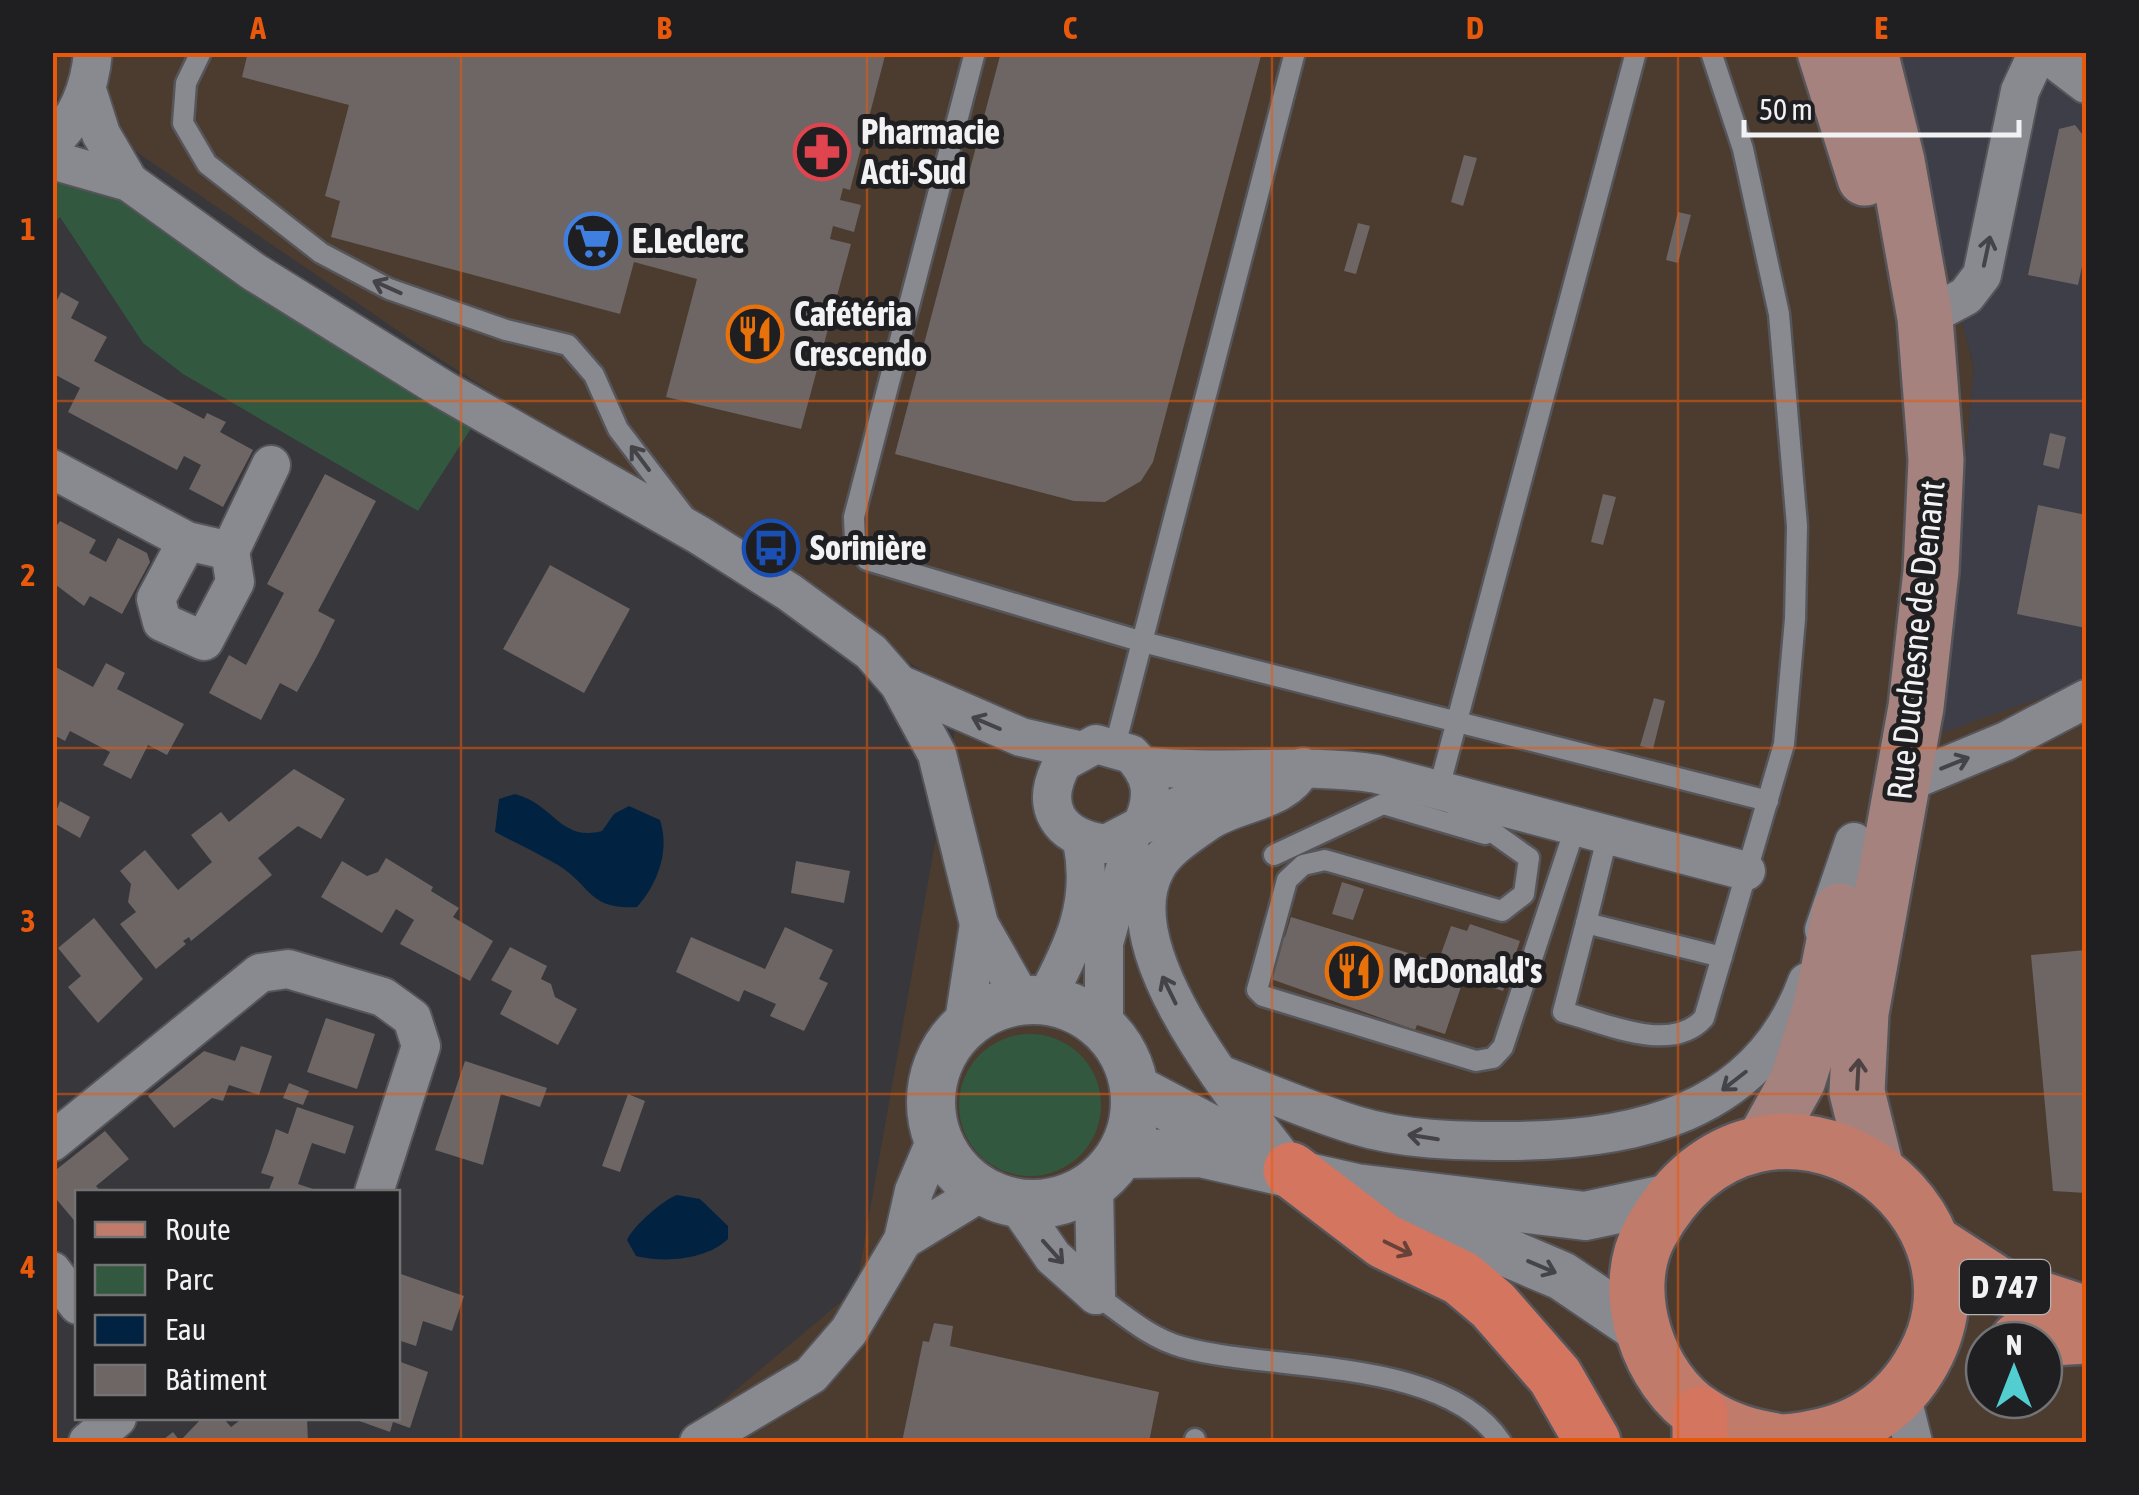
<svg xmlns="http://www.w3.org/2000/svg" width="2139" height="1495" font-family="'Asap Condensed',sans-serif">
<rect width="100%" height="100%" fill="#37373c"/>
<path fill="#4b3c2f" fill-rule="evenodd" d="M52 53H1890L1974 367 1941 732 2086 682V1442H674L856 1289 961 696 429 352 53 95ZM1984 1340H2044V1400H1984Z"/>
<polygon fill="#3e3e49" points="1890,53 2086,53 2086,682 1941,733 1974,367"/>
<g fill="#325940">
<polygon points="52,178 104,185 275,307 472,427 418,511 183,374 143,343 60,217 53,224"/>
<circle cx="1030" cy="1105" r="71"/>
</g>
<g fill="#022241">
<path d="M515 794C554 804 560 842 602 831L614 814 629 806 660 820C670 850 658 884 637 907 588 910 592 886 558 865 538 853 516 843 495 832L499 799Z"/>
<path d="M677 1195 700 1199 728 1226V1239C706 1260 664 1263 636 1256L627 1240C633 1226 663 1200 677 1195Z"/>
</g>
<g fill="#6d6665">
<polygon points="248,52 886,52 850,190 843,188 840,200 861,205 854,232 833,226 830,239 851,244 801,429 666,397 697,279 634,262 620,314 331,237 340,201 325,196 349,105 242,77"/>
<polygon points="1001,52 1262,52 1153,462 1141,481 1105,502 1074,501 895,454"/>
<polygon points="2075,125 2086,139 2086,248 2078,285 2028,275 2059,129"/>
<polygon points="1464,155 1477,158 1463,206 1451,202"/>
<polygon points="1678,212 1691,215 1678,263 1666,260"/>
<polygon points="1358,223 1370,226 1356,274 1344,271"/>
<polygon points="61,292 79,302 71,318 107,337 94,361 204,419 207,413 226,422 220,432 253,450 223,507 189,489 201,465 184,456 177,470 68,412 80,388 52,373 52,301 56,302"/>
<polygon points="2050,433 2066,437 2059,469 2043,465"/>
<polygon points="325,474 376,501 318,611 335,620 317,656 297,692 280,683 261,720 209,693 229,655 246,665 284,593 267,584"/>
<polygon points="1603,494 1616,497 1603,545 1591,542"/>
<polygon points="2038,505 2086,515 2086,628 2017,614"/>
<polygon points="60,521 96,540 89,553 106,562 118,538 147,553 150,562 122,614 90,596 84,606 52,582 52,523 57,525"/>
<polygon points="550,565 630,609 584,693 503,649"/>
<polygon points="106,663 125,673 117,689 184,724 167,755 148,745 131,779 103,765 110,752 70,731 65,741 52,734 52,665 93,687"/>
<polygon points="1654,698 1665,701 1653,749 1640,746"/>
<polygon points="294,769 345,799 321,839 298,826 258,858 272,875 191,941 189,937 183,941 186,944 156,969 120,924 136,912 128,902 131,884 120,871 145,850 178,890 212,862 191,835 221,812 229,822"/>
<polygon points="60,801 90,817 80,838 52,822"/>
<polygon points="386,858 433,887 431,891 459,908 453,917 493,941 470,981 400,944 414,920 396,909 382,933 321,897 342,861 367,876 378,872"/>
<polygon points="796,861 850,871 844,903 791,893"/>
<polygon points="1342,882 1364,889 1353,920 1332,914"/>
<polygon points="1291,917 1438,962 1451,926 1467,931 1470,924 1520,941 1503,991 1464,978 1445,1034 1417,1025 1415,1030 1271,979 1282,945 1276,943 1278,934 1285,937"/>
<polygon points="94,918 143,979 98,1023 68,987 81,976 58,948"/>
<polygon points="785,927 833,950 819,979 828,983 804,1031 770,1016 776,1004 744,990 739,1002 676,972 691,937 765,969"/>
<polygon points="510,947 547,966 541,979 551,984 555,997 577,1009 558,1045 500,1014 512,991 491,980"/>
<polygon points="2086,950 2086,1193 2053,1191 2031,955"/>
<polygon points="326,1018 375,1034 357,1089 307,1072"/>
<polygon points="241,1046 272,1056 259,1095 229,1085 223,1101 212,1098 174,1128 148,1096 204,1051 235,1061"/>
<polygon points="465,1061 547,1088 540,1107 501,1094 483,1165 435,1150"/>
<polygon points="289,1083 309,1091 303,1105 283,1098"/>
<polygon points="628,1094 645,1101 620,1172 602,1166"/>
<polygon points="297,1107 354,1126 345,1154 312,1143 298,1184 322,1192 268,1192 274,1177 261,1173 269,1151 276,1129 288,1134"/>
<polygon points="105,1131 129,1159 96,1186 101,1192 78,1192 78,1225 52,1194 52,1173"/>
<polygon points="398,1273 464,1296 452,1331 423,1321 416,1346 398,1340"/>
<polygon points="934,1323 953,1326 950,1346 1159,1392 1149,1442 902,1442 923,1341 929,1342"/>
<polygon points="398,1361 428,1372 410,1428 393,1422 390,1432 351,1418 398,1418"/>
<polygon points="202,1418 223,1418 231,1427 243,1418 307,1418 308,1442 160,1442 173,1432 180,1441"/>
</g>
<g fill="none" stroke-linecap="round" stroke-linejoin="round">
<g stroke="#55555a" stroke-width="25">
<g id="service">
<polyline points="201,52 186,83 183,123 207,164 321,253 389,289 506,330 568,345 594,375 618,429 686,518"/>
<polyline points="975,52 854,517 855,541 867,560 1143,642 1768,801"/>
<polyline points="1115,746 1295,52"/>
<polyline points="1576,825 1503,1047 1493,1058 1476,1061 1263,996 1257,990 1287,880 1303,865 1325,860 1502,911 1524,894 1529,858 1453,804 1439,788 1636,52"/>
<polyline points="1608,834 1586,923 1722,957"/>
<polyline points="1274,855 1383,804 1485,834"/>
<path d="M1586 923 1563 1012C1605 1023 1671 1055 1704 1018L1784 744 1795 619 1797 526 1779 314 1743 149 1711 52"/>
<path d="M1096 1295C1123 1314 1149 1338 1182 1347 1270 1372 1445 1356 1501 1442"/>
<polyline points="1195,1442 1195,1439"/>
</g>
</g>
<g stroke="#55555a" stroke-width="42">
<g id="minor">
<polyline points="2044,52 2086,84"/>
<polyline points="87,90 101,134 129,182"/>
<path d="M52 142C79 118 90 87 93 52"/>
<polyline points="52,160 129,182 254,272 444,390 699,535 789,592 871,652 899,684 937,754 979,924 1022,1000"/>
<polyline points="1925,318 1966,296 1982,275 2020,91 2038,52"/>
<polyline points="52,469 187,541 230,551 235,582 204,641 162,622 156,599 187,541"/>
<polyline points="230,551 271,465"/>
<polyline points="899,684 1021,737 1078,750"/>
<path d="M1143 766C1222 775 1299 762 1377 774L1746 871"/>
<polyline points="1903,784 2006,741 2086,699"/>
<path d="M1144 820C1155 793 1151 775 1131 754L1096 744 1063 762C1038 807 1058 837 1106 844L1238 775"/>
<polyline points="1824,930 1854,842"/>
<path d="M1045 1000C1074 946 1095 902 1082 841"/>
<polyline points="963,1028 979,924"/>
<polyline points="1104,1028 1104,943 1128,858 1130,836"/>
<path d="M1219 1074C1264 1091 1309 1111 1355 1125 1403 1140 1457 1141 1506 1141 1633 1141 1758 1115 1807 982"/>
<polyline points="52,1142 260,973 288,969 383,997 412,1018 421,1046 374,1192"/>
<path d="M1291 1170C1243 1106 1110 952 1156 868 1166 849 1189 835 1207 822 1238 801 1285 803 1303 767"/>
<polyline points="1094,1184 1096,1295"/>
<polyline points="1016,1203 1053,1257 1096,1295"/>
<polyline points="903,1240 983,1191"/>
<polyline points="52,1271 78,1305"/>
<polyline points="1901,1394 1913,1442"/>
<polyline points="88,1442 117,1418"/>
<polyline points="699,1442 811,1375 849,1331 903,1240 914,1191 937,1137"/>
</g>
</g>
<g stroke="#55555a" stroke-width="52">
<g id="tertiary">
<circle cx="1033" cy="1102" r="102"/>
<polyline points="1135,1089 1248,1149"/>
<polyline points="1122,1154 1201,1153 1356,1188 1585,1216 1670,1198"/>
<polyline points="1405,1209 1562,1276 1643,1331"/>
</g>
</g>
<g stroke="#55555a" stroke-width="60">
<g id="secondary">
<polyline points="1825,52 1865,178"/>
<polyline points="1870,52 1897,161 1925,318 1936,460 1931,571 1916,707 1861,1013 1857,1092 1876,1169"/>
<polyline points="1763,1143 1798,1080 1821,1007 1840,911"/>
</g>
</g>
<g stroke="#55555a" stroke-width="60">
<g id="primary">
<polyline points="1932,1242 2000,1286 2086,1314"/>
<polyline points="2018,1340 2086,1336"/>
<path d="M1781 1442C1753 1437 1727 1431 1703 1415 1648 1381 1618 1291 1650 1233 1764 1026 2028 1212 1913 1376 1881 1421 1838 1437 1784 1442"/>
</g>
</g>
<g stroke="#55555a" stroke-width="60">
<g id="trunk">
<polyline points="1291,1170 1384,1241 1461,1278 1493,1305 1555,1376 1593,1442"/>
<polyline points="1700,1414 1700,1442"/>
</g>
</g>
<use href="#service" stroke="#898990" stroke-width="20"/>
<use href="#minor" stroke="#898990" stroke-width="38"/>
<use href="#tertiary" stroke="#898990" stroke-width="48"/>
<use href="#secondary" stroke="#a5827e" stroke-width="55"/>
<use href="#primary" stroke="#c17b6b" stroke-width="55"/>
<use href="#trunk" stroke="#d4765f" stroke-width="55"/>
</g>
<defs><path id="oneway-shaft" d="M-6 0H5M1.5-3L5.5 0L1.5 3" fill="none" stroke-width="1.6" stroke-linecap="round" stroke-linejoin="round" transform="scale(2.5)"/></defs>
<g stroke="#444448">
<use href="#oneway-shaft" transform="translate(1987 251) rotate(-78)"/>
<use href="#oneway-shaft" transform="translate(387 287) rotate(-156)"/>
<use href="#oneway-shaft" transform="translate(640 458) rotate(-127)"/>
<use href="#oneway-shaft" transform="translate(986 723) rotate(-157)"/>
<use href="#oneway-shaft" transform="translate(1955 763) rotate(-22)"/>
<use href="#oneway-shaft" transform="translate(1169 990) rotate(-116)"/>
<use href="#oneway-shaft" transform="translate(1734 1081) rotate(142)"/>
<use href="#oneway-shaft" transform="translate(1423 1137) rotate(-171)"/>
<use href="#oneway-shaft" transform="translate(1053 1252) rotate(48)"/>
<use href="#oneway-shaft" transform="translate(1542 1267) rotate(23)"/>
</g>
<use stroke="#4e4242" href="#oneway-shaft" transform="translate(1858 1074) rotate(-87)"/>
<use stroke="#67423a" href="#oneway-shaft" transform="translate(1398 1248) rotate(26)"/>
<path fill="none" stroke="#e8590c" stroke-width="2.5" stroke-opacity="0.55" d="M461 52V1442M867 52V1442M1272 52V1442M1678 52V1442M52 401H2086M52 748H2086M52 1094H2086"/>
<defs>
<g id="pharmacy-ring" transform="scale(2.875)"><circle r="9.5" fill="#1f1f21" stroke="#e0444e" stroke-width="1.5"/><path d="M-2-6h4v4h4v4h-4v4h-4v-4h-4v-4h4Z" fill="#e0444e"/></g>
<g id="supermarket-ring" transform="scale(2.875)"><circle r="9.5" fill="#1f1f21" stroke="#3f7fe0" stroke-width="1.5"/><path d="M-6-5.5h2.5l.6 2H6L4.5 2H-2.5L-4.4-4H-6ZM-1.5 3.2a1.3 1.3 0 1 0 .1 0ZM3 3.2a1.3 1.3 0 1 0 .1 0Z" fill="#3f7fe0"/></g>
<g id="restaurant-ring" transform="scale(2.875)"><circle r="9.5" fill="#1f1f21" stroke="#e8710a" stroke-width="1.5"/><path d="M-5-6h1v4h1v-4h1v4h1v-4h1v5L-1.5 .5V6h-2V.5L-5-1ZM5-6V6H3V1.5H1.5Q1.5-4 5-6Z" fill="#e8710a"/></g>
<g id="bus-ring" transform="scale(2.875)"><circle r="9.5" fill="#1f1f21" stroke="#1a4fb4" stroke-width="1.5"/><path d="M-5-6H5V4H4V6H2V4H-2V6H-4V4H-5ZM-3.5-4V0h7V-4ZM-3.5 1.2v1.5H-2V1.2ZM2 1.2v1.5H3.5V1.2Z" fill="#1a4fb4"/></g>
</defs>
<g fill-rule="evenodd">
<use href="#pharmacy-ring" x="822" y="152"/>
<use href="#supermarket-ring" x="593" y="241"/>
<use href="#restaurant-ring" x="755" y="334"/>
<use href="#bus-ring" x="771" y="548"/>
<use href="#restaurant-ring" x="1354" y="971"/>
</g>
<g text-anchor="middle" stroke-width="10" stroke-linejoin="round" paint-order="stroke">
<rect fill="#1f1f21" stroke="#b3b3b5" stroke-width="2.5" x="1960" y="1260" width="90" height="54" rx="8"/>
<g font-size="32" font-weight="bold" fill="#f2f2f5">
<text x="2005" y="1298">D 747</text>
</g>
<g font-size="35" font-weight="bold" fill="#f2f2f5" stroke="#1f1f21" text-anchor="start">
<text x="861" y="144">Pharmacie<tspan x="861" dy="40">Acti-Sud</tspan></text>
<text x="632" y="253">E.Leclerc</text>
<text x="794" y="326">Cafétéria<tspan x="794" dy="40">Crescendo</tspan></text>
<text x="810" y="560">Sorinière</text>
<text x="1393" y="983">McDonald's</text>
</g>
<g font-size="35" fill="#f2f2f5" stroke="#1f1f21">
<text transform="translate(1916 640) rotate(-84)" y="12">Rue Duchesne de Denant</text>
</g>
</g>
<rect width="2139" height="1495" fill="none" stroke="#1f1f21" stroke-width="110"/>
<rect x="75" y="1190" width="325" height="230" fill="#1f1f21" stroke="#737376" stroke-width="2.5"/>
<rect x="95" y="1222" width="50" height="15" fill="#c17b6b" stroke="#737376" stroke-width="2.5"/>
<text x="165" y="1240" font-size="30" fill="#f2f2f5">Route</text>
<rect x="95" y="1265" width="50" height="30" fill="#325940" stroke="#737376" stroke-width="2.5"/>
<text x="165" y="1290" font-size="30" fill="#f2f2f5">Parc</text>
<rect x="95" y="1315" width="50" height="30" fill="#022241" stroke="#737376" stroke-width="2.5"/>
<text x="165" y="1340" font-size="30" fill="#f2f2f5">Eau</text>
<rect x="95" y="1365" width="50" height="30" fill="#6d6665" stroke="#737376" stroke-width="2.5"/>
<text x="165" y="1390" font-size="30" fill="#f2f2f5">Bâtiment</text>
<g transform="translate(2014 1370)"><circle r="48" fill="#1f1f21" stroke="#737376" stroke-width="2.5"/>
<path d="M0-8L18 38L0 25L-18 38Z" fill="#52cdd0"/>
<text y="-15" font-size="28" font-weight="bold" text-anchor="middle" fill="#f2f2f5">N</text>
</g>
<path d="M1744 120v15h275v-15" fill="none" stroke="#f2f2f5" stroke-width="5"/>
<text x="1759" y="120" font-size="30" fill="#f2f2f5" stroke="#1f1f21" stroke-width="8" paint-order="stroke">50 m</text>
<rect x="55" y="55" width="2029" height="1385" fill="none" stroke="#e8590c" stroke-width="4"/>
<g font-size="32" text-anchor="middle" font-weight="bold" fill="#e8590c">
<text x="258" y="39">A</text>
<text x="664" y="39">B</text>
<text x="1070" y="39">C</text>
<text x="1475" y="39">D</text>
<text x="1881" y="39">E</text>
<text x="28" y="240">1</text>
<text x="28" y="586">2</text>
<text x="28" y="932">3</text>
<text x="28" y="1278">4</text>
</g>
</svg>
